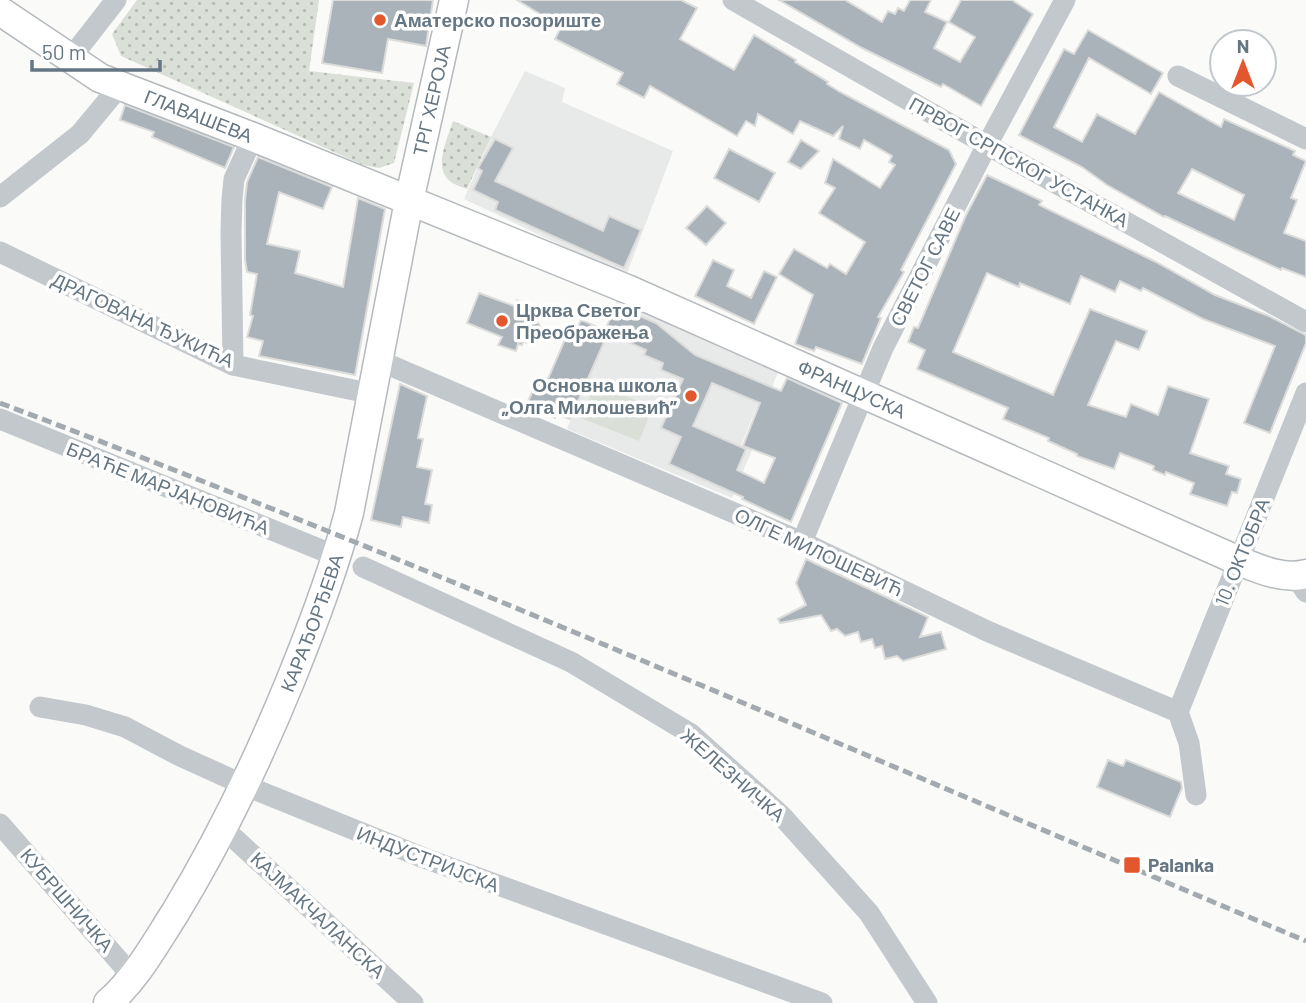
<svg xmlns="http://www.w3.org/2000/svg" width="1306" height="1003" font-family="Barlow,sans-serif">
<defs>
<pattern id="park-dots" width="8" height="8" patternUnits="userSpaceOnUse" patternTransform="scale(1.75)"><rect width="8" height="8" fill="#dadfd7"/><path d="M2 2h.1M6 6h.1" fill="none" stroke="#b4b9b4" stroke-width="1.8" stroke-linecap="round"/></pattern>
</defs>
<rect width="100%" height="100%" fill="#fafaf8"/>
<g fill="#e8e9e9">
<polygon points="525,71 565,88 562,102 673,151 626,276 464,199 491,137"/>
<polygon points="617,299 781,364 763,411 756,409 741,445 752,450 732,498 567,429"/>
</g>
<polygon fill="#dadfd7" points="595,384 653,407 639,441 581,418"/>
<g fill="url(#park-dots)">
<polygon points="137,0 319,0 309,71 414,83 394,163 379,168 363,165 121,56 112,34"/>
<path d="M453 121 491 137 467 189C462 187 455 185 451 182 432 168 448 138 453 121Z"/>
</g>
<g fill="#aab3b9" stroke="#dcdcda" stroke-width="2" fill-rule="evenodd">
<polygon points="333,0 433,0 426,46 388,39 382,73 322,63"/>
<polygon points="517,0 681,0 697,8 680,39 734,70 754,35 796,60 795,62 828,82 827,84 840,92 949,150 956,164 901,270 904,272 878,317 881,318 862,364 816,347 814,351 795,344 813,295 779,274 794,249 827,268 830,264 846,274 865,242 819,213 835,188 825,183 833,159 880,188 895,165 889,162 892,156 864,140 860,149 839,139 843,126 833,136 800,121 793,134 758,114 755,126 746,121 737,136 650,86 644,98 617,84 623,73 555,39 561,27"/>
<polygon points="779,0 845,0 882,22 888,11 895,14 898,8 904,11 910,0 931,0 925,12 947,22 934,48 960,62 975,37 949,22 961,0 1012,0 1033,14 981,106 943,84 941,87 862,48"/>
<path d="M1088 30 1163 73 1151 94 1089 58 1054 127 1082 142 1097 114 1135 134 1159 92 1221 127 1224 119 1295 151 1293 155 1306 161 1291 198 1297 200 1284 233 1306 241V277L1282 268 1281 270 1165 216 1164 217 1107 185 1082 167 1019 135 1064 49 1074 54ZM1192 169 1244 195 1234 220 1178 193Z"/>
<polygon points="125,105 234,147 225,168 152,137 154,132 120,120"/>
<polygon points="495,139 513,148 495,181 603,231 609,216 641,230 624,268 495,210 498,202 473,190 482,171 478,168"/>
<polygon points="801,140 819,151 801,169 788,162"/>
<polygon points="729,149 775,173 759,202 714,178"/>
<polygon points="258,157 332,187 323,209 279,192 267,244 300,251 295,273 343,287 358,198 385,209 355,375 259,356 263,341 247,337 253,316 250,315 257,274 247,272 245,260 245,200 247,182"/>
<polygon points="987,175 1042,201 1039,205 1156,262 1215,295 1269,316 1306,335 1306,343 1270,433 1244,423 1275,346 1203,319 1143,288 1141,291 1120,281 1115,292 1081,276 1070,304 1020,283 1019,287 987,273 953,352 1053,395 1090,309 1147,331 1139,350 1116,341 1088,405 1126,417 1131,404 1158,415 1168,386 1209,399 1190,453 1229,466 1226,474 1241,479 1237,493 1232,492 1227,506 1190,494 1194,483 1166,472 1165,475 1153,470 1154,466 1120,453 1114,469 1077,456 1077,454 1048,441 1049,438 1003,419 1008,408 917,369 925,350 908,342 914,327 918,328 966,215"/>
<polygon points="707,206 726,223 706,245 686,228"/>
<polygon points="713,260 734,270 727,286 751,298 764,271 777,277 754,324 695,296"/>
<polygon points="479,293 514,306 517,300 533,307 531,313 534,315 532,319 539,324 544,337 531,343 523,342 522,345 518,344 516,351 498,345 502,337 467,323"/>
<path d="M616 306 656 323 695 355 781 391 787 378 842 403 791 522 742 499 743 497 669 464 681 437 661 428 683 379 661 370 663 363 644 355 646 350 608 333 570 419 556 414 555 418 526 406 538 379 543 381 545 378 548 379 566 337 572 339 581 320 605 330ZM712 383 760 403 743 446 775 458 764 483 737 470 746 449 693 426Z"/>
<polygon points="400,384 427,396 418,438 423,439 417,467 432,470 425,504 432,505 429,523 403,517 401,527 371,520"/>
<polygon points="806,559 928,617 920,637 941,632 946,649 903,661 897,656 885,659 882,646 875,648 872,639 861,642 858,632 845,636 837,629 831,631 821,615 780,623 778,619 806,605 796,583"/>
<polygon points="1108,760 1123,766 1126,760 1181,782 1182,788 1170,817 1097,787"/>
</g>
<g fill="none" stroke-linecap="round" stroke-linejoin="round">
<g stroke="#b5babe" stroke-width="31">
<g id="major">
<path id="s1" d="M0 11 100 78 253 137 627 289 1239 561C1259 569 1284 580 1306 574"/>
<path id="s2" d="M108 1003C136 979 155 944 175 913 220 839 258 760 291 679 313 625 334 569 349 513L409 201 454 0"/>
</g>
</g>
<g stroke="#c3c8cc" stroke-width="21">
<polyline points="733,0 987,145 1306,322"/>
<polyline points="70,59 116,0"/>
<polyline points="1178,76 1306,139"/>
<polyline points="0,197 80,134 119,87"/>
<polyline points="0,252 233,365 373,394"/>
<polyline points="380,361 802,542 987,631 1178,712 1189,743 1196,795"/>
<polyline points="233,365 231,231 232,199 234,179 253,137"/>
<polyline points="0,419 336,556"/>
<polyline points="802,542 883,348 987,145 1065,0"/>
<polyline points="363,567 571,662 691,734 781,815 869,913 927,1003"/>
<polyline points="1296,577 1306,592"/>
<polyline points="40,707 86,715 125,727 180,756 244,785 424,858 822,1003"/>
<polyline points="1178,712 1306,393"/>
<polyline points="0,824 133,977"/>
<polyline points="223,828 413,1003"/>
</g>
<use href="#major" stroke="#fff" stroke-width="28"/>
<path stroke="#a2aab0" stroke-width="5" stroke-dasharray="10 5" stroke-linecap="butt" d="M0 403C440 569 872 759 1306 941"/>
</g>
<g fill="#e4572e" stroke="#fff" stroke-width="2.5">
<circle cx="380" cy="20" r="7"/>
<circle cx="502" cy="321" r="7"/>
<circle cx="691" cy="396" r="7"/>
<rect x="1123" y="856" width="18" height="18" rx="3.5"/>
</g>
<g text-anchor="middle" stroke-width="7" stroke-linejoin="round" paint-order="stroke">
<g font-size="19" font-weight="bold" fill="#657683" stroke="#fff" text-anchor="start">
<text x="394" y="27">Аматерско позориште</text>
<text x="516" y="317">Црква Светог<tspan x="516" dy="22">Преображења</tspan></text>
<text x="677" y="392" text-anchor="end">Основна школа<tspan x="677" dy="22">„Олга Милошевић”</tspan></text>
<text x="1148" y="872">Palanka</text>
</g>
<g font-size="19" fill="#657683" stroke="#fff">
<text dy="7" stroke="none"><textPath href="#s2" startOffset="971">ТРГ ХЕРОЈА</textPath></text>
<text dy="7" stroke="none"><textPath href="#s1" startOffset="226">ГЛАВАШЕВА</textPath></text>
<text transform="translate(1019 162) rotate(29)" y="7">ПРВОГ СРПСКОГ УСТАНКА</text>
<text transform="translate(925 267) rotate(-63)" y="7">СВЕТОГ САВЕ</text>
<text transform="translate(143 320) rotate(25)" y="7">ДРАГОВАНА ЂУКИЋА</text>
<text dy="7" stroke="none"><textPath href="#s1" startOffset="934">ФРАНЦУСКА</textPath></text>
<text transform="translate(168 488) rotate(22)" y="7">БРАЋЕ МАРЈАНОВИЋА</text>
<text transform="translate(819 552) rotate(25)" y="7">ОЛГЕ МИЛОШЕВИЋ</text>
<text transform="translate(1242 552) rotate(-68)" y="7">10. ОКТОБРА</text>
<text dy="7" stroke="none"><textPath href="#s2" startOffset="434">КАРАЂОРЂЕВА</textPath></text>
<text transform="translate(733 775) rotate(41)" y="7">ЖЕЛЕЗНИЧКА</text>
<text transform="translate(428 859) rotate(21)" y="7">ИНДУСТРИЈСКА</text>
<text transform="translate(67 900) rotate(49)" y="7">КУБРШНИЧКА</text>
<text transform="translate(318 915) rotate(43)" y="7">КАЈМАКЧАЛАНСКА</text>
</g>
</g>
<g transform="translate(1243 63)"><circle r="33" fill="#ffffff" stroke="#c1c8cd" stroke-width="2"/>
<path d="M0-5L12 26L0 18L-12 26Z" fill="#e4572e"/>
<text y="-10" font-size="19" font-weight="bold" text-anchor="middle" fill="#657683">N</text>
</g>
<path d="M32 60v10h128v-10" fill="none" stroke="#657683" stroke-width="3.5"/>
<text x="42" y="60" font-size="21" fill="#657683" stroke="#ffffff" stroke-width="5" paint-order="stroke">50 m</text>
</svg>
